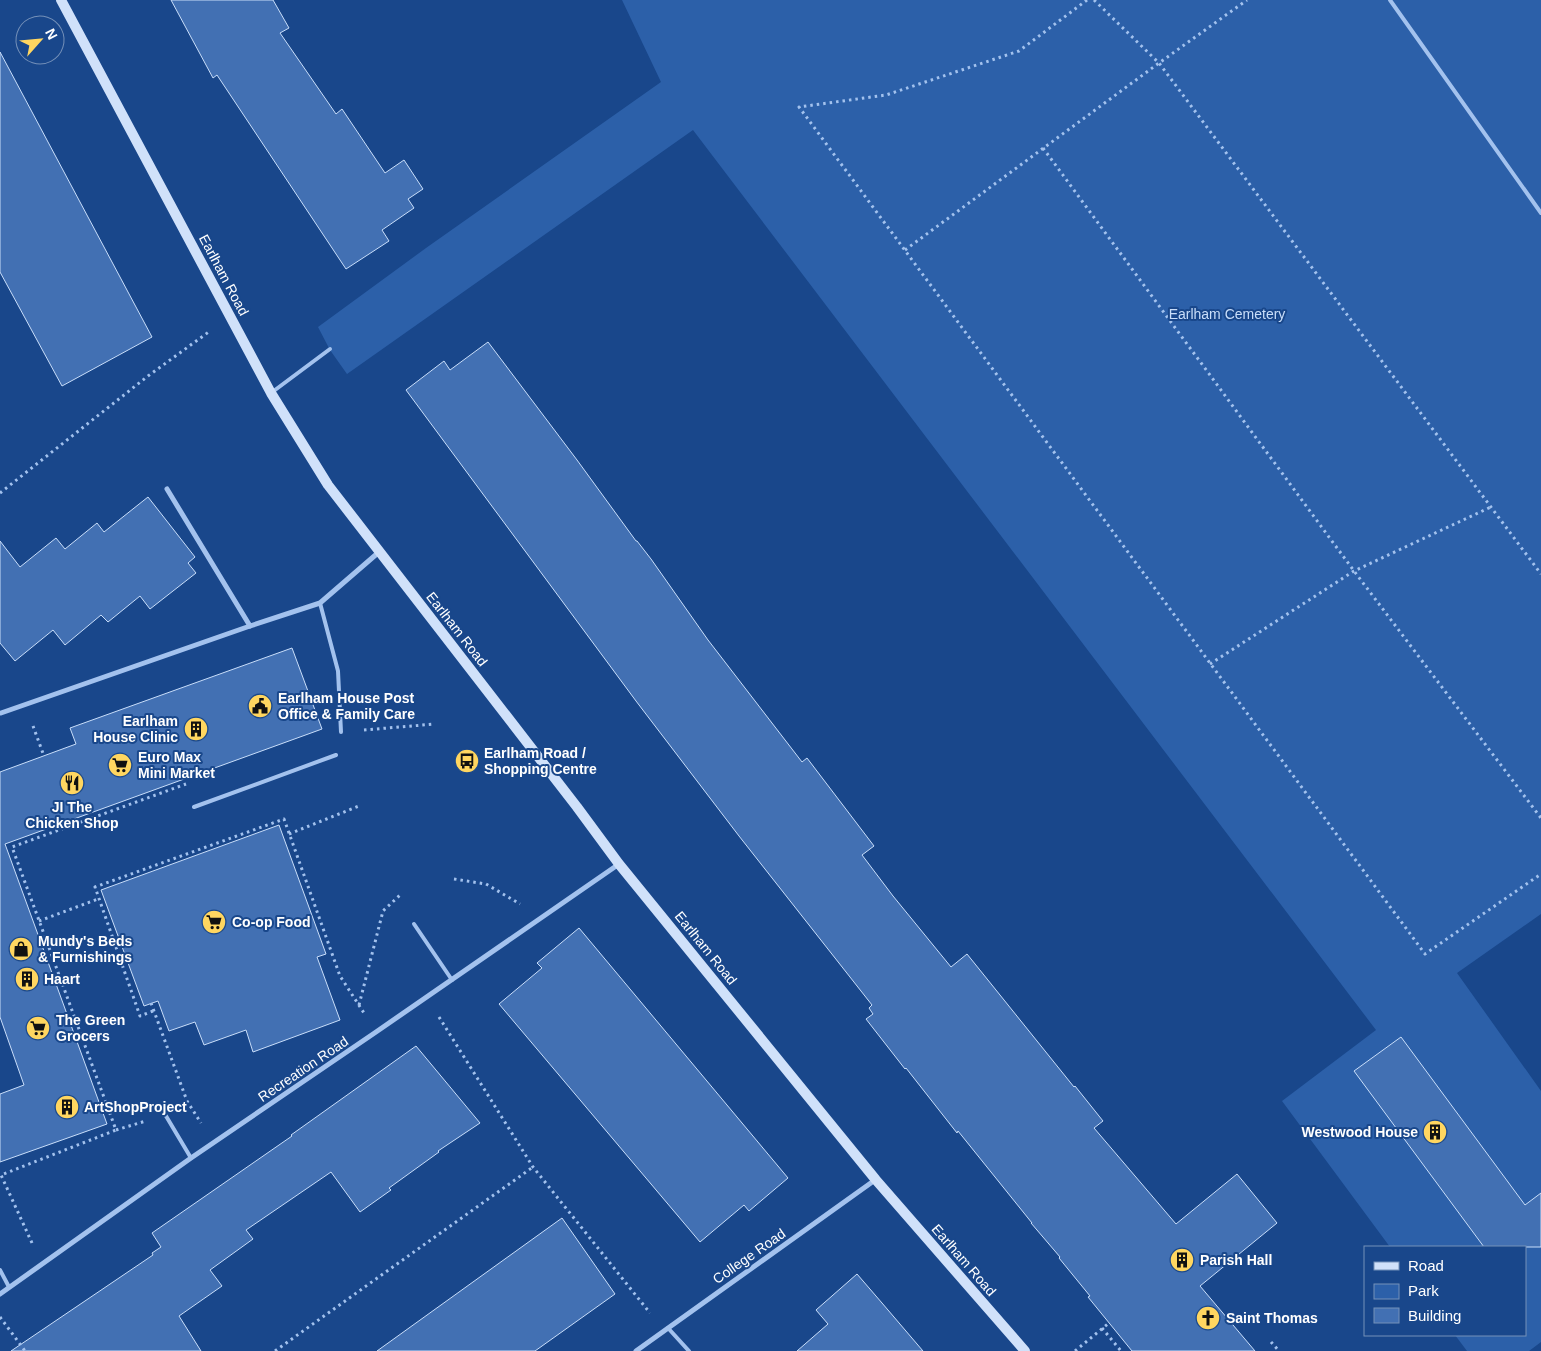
<svg xmlns="http://www.w3.org/2000/svg" width="1541" height="1351" font-family="Helvetica,sans-serif">
<rect width="100%" height="100%" fill="#19478b"/>
<polygon fill="#2c60a9" points="622,0 1541,0 1541,914 1457,973 1541,1091 1541,1342 1529,1351 1467,1351 1455,1335 1525,1335 1525,1247 1390,1247 1282,1101 1376,1030 693,130 347,374 330,350 318,327 426,248 661,82"/>
<g fill="#4270b3" stroke="#c9defa">
<polygon points="171,0 273,0 289,28 280,33 336,114 342,109 385,173 404,160 423,189 408,199 414,208 382,230 389,241 346,269 217,75 213,78"/>
<polygon points="0,52 152,337 62,386 0,272"/>
<polygon points="488,342 577,460 636,541 637,541 651,559 708,640 802,762 807,758 874,846 862,855 893,896 951,967 967,954 1074,1087 1075,1086 1103,1121 1094,1128 1176,1224 1237,1174 1277,1223 1200,1286 1255,1351 1132,1351 1088,1297 1090,1296 1059,1258 1060,1257 1031,1223 1032,1223 958,1131 957,1133 906,1068 905,1069 866,1019 873,1014 869,1008 872,1005 739,836 636,701 406,390 444,361 450,370"/>
<polygon points="148,497 195,557 188,563 196,573 150,609 140,596 108,622 101,615 65,645 53,630 15,661 0,643 0,541 20,567 56,538 65,549 97,523 104,532"/>
<polygon points="292,648 322,729 5,844 107,1124 0,1162 0,1094 24,1085 0,1017 0,772 76,744 70,728"/>
<polygon points="279,825 326,954 317,957 340,1020 253,1052 246,1030 204,1045 195,1022 169,1031 158,1001 144,1006 101,890"/>
<polygon points="579,928 788,1178 749,1211 744,1205 700,1242 499,1004 542,968 537,963"/>
<polygon points="1401,1037 1525,1205 1541,1193 1541,1247 1484,1247 1354,1071"/>
<polygon points="416,1046 480,1123 438,1151 439,1152 389,1188 391,1190 360,1212 331,1172 246,1230 253,1239 210,1270 222,1286 179,1316 201,1351 11,1351 153,1255 152,1253 161,1247 152,1233 292,1136 291,1135"/>
<polygon points="562,1218 615,1294 535,1351 377,1351"/>
<polygon points="857,1274 882,1303 923,1351 797,1351 828,1324 816,1310"/>
</g>
<g fill="none" stroke-linecap="round" stroke-linejoin="round">
<g stroke="#a3c2ee" stroke-width="3" stroke-dasharray="2.5 4" stroke-linecap="butt">
<polyline points="1087,0 1019,51 886,95 799,107 1425,954 1541,874"/>
<polyline points="1094,0 1159,63 1541,574"/>
<polyline points="1043,148 1354,571 1541,818"/>
<polyline points="905,250 1159,63 1247,0"/>
<polyline points="0,493 148,376 210,331"/>
<polyline points="1210,664 1354,571 1491,507"/>
<polyline points="33,726 44,756"/>
<polyline points="364,730 435,724"/>
<polyline points="289,834 359,806"/>
<polyline points="454,879 486,884 520,904"/>
<polyline points="39,921 98,899"/>
<polyline points="151,1003 187,1101 201,1123"/>
<polyline points="359,1005 383,911 400,895"/>
<polyline points="153,1011 140,1016 95,887 284,819 340,976 364,1013"/>
<polyline points="439,1017 533,1167 650,1313"/>
<polyline points="116,1130 146,1121"/>
<polyline points="32,1243 1,1175 116,1130 12,847 186,784"/>
<polyline points="0,1317 25,1351"/>
<polyline points="1102,1328 1121,1351"/>
<polyline points="1271,1342 1279,1351"/>
<polyline points="275,1351 533,1167"/>
<polyline points="1075,1351 1109,1323"/>
</g>
<g stroke="#a3c2ee" stroke-width="4">
<polyline points="1390,0 1541,213"/>
<polyline points="271,393 330,349"/>
<polyline points="320,603 338,671 341,732"/>
<polyline points="194,807 336,755"/>
<polyline points="414,924 452,980"/>
<polyline points="166,1116 191,1158"/>
<polyline points="0,1270 9,1287"/>
<polyline points="668,1328 689,1351"/>
</g>
<g stroke="#a3c2ee" stroke-width="5">
<polyline points="167,489 250,626"/>
<polyline points="1,713 250,626 320,603 379,552"/>
<polyline points="0,1294 191,1158 376,1032 619,864"/>
<polyline points="636,1351 875,1180"/>
</g>
<polyline stroke="#d0e1fa" stroke-width="10" points="61,0 271,393 328,485 577,807 619,864 876,1180 1025,1351"/>
</g>
<defs>
<g id="civic-disc" transform="scale(1.25)"><circle r="9.5" fill="#ffd660" stroke="#19478b"/><path d="M-.6-6.5H3V-4.5H.6V-3L4-1V1h2V6H-6V1h2V-1L-.6-3ZM-1.2 2.5V6h2.4V2.5Z" fill="#111"/></g>
<g id="building-disc" transform="scale(1.25)"><circle r="9.5" fill="#ffd660" stroke="#19478b"/><path d="M-4-6H4V6H1V3H-1V6H-4ZM-2.5-4.3h1.7v1.8h-1.7ZM.8-4.3h1.7v1.8H.8ZM-2.5-1h1.7V.8h-1.7ZM.8-1h1.7V.8H.8Z" fill="#111"/></g>
<g id="bus-disc" transform="scale(1.25)"><circle r="9.5" fill="#ffd660" stroke="#19478b"/><path d="M-5-6H5V4H4V6H2V4H-2V6H-4V4H-5ZM-3.5-4V0h7V-4ZM-3.5 1.2v1.5H-2V1.2ZM2 1.2v1.5H3.5V1.2Z" fill="#111"/></g>
<g id="supermarket-disc" transform="scale(1.25)"><circle r="9.5" fill="#ffd660" stroke="#19478b"/><path d="M-6-5.5h2.5l.6 2H6L4.5 2H-2.5L-4.4-4H-6ZM-1.5 3.2a1.3 1.3 0 1 0 .1 0ZM3 3.2a1.3 1.3 0 1 0 .1 0Z" fill="#111"/></g>
<g id="restaurant-disc" transform="scale(1.25)"><circle r="9.5" fill="#ffd660" stroke="#19478b"/><path d="M-5-6h1v4h1v-4h1v4h1v-4h1v5L-1.5 .5V6h-2V.5L-5-1ZM5-6V6H3V1.5H1.5Q1.5-4 5-6Z" fill="#111"/></g>
<g id="shop-disc" transform="scale(1.25)"><circle r="9.5" fill="#ffd660" stroke="#19478b"/><path d="M-5-2.5h2.3a2.7 3.5 0 0 1 5.4 0H5L5.5 6h-11ZM-1.5-2.5h3a1.5 2.3 0 0 0-3 0Z" fill="#111"/></g>
<g id="church-disc" transform="scale(1.25)"><circle r="9.5" fill="#ffd660" stroke="#19478b"/><path d="M-1.2-6h2.4v3.5h3.3v2.4h-3.3V6h-2.4V-.1h-3.3v-2.4h3.3Z" fill="#111"/></g>
</defs>
<g fill-rule="evenodd">
<use href="#civic-disc" x="260" y="706"/>
<use href="#building-disc" x="196" y="729"/>
<use href="#bus-disc" x="467" y="761"/>
<use href="#supermarket-disc" x="120" y="765"/>
<use href="#restaurant-disc" x="72" y="783"/>
<use href="#supermarket-disc" x="214" y="922"/>
<use href="#shop-disc" x="21" y="949"/>
<use href="#building-disc" x="27" y="979"/>
<use href="#supermarket-disc" x="38" y="1028"/>
<use href="#building-disc" x="67" y="1107"/>
<use href="#building-disc" x="1435" y="1132"/>
<use href="#building-disc" x="1182" y="1260"/>
<use href="#church-disc" x="1208" y="1318"/>
</g>
<g text-anchor="middle" stroke-width="4" stroke-linejoin="round" paint-order="stroke">
<g font-size="14" fill="#fff" stroke="#19478b">
<text transform="translate(224 275) rotate(62)" y="5">Earlham Road</text>
<text transform="translate(457 629) rotate(52)" y="5">Earlham Road</text>
<text transform="translate(706 948) rotate(51)" y="5">Earlham Road</text>
<text transform="translate(303 1069) rotate(-34)" y="5">Recreation Road</text>
<text transform="translate(749 1256) rotate(-35)" y="5">College Road</text>
<text transform="translate(964 1260) rotate(49)" y="5">Earlham Road</text>
</g>
<g font-size="14" fill="#c9defa" stroke="#19478b">
<text x="1227" y="319">Earlham Cemetery</text>
</g>
<g font-size="14" font-weight="bold" fill="#fff" stroke="#19478b" text-anchor="start">
<text x="278" y="703">Earlham House Post<tspan x="278" dy="16">Office &amp; Family Care</tspan></text>
<text x="178" y="726" text-anchor="end">Earlham<tspan x="178" dy="16">House Clinic</tspan></text>
<text x="484" y="758">Earlham Road /<tspan x="484" dy="16">Shopping Centre</tspan></text>
<text x="138" y="762">Euro Max<tspan x="138" dy="16">Mini Market</tspan></text>
<text x="72" y="812" text-anchor="middle">JI The<tspan x="72" dy="16">Chicken Shop</tspan></text>
<text x="232" y="927">Co-op Food</text>
<text x="38" y="946">Mundy's Beds<tspan x="38" dy="16">&amp; Furnishings</tspan></text>
<text x="44" y="984">Haart</text>
<text x="56" y="1025">The Green<tspan x="56" dy="16">Grocers</tspan></text>
<text x="84" y="1112">ArtShopProject</text>
<text x="1418" y="1137" text-anchor="end">Westwood House</text>
<text x="1200" y="1265">Parish Hall</text>
<text x="1226" y="1323">Saint Thomas</text>
</g>
</g>
<rect x="1364" y="1246" width="162" height="90" fill="#19478b" stroke="#7591b9"/>
<rect x="1374" y="1262" width="25" height="8" fill="#d0e1fa" stroke="#7591b9"/>
<text x="1408" y="1271" font-size="15" fill="#ffffff">Road</text>
<rect x="1374" y="1284" width="25" height="15" fill="#2c60a9" stroke="#7591b9"/>
<text x="1408" y="1296" font-size="15" fill="#ffffff">Park</text>
<rect x="1374" y="1308" width="25" height="15" fill="#4270b3" stroke="#7591b9"/>
<text x="1408" y="1321" font-size="15" fill="#ffffff">Building</text>
<g transform="translate(40 40) rotate(63)"><circle r="24" fill="#19478b" stroke="#7591b9"/>
<path d="M0-4L9 19L0 12L-9 19Z" fill="#ffd660"/>
<text y="-8" font-size="14" font-weight="bold" text-anchor="middle" fill="#ffffff">N</text>
</g>
</svg>
